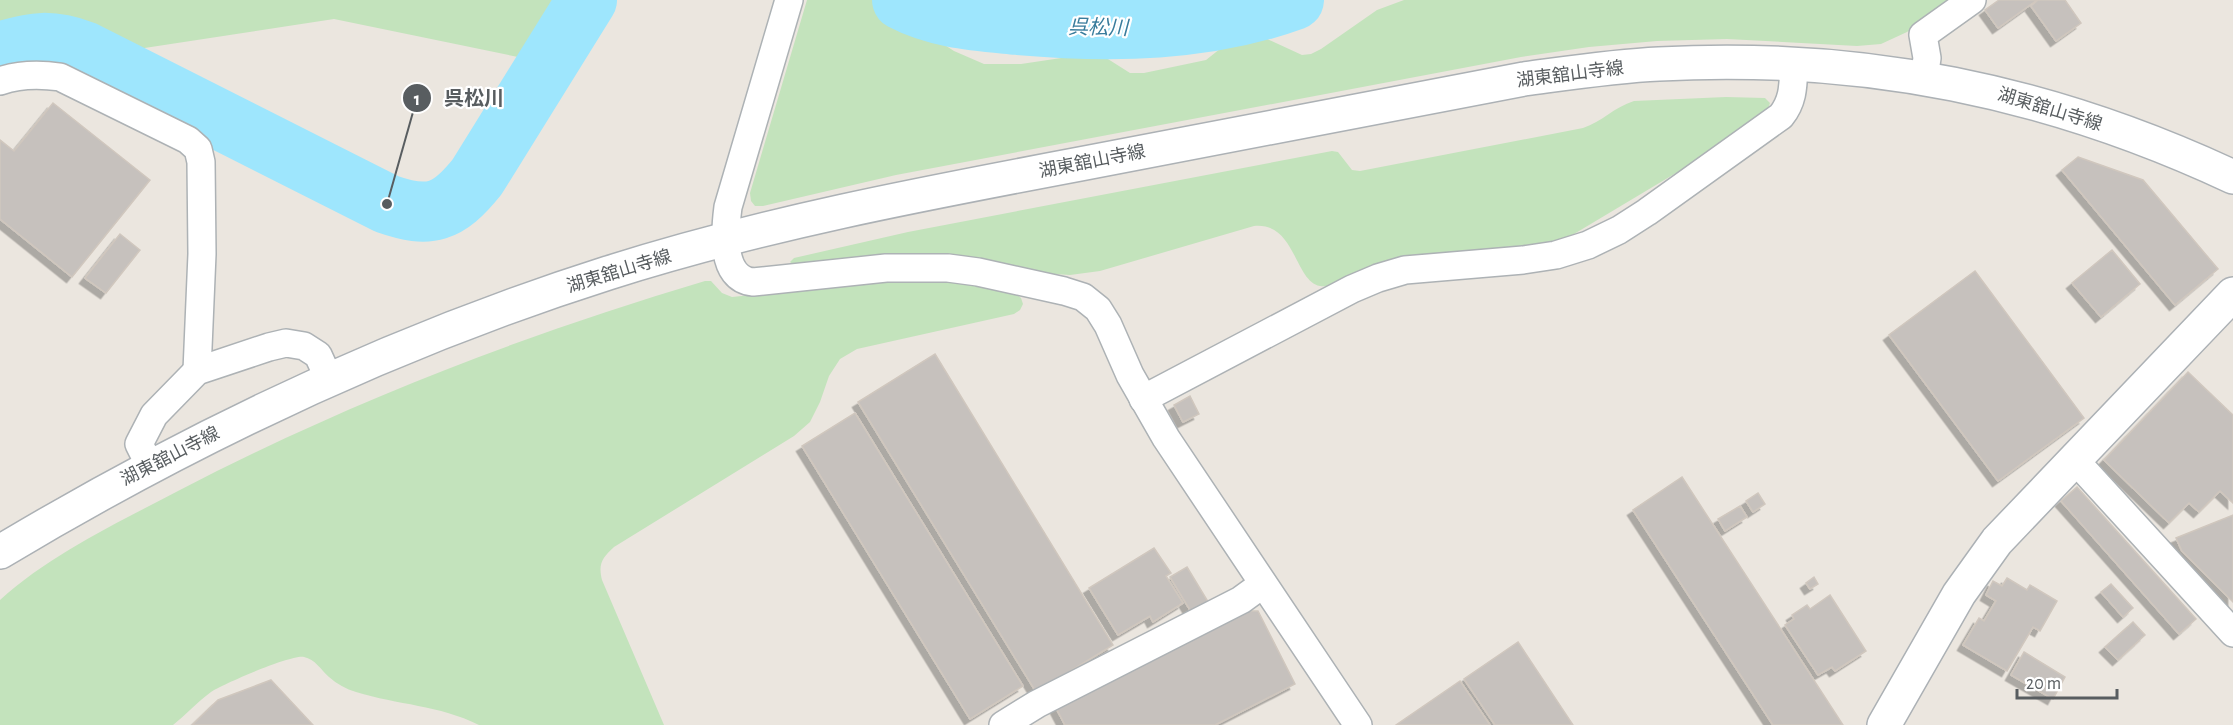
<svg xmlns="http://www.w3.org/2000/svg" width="2233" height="725" font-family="'Alegreya Sans','Noto Sans JP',sans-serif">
<defs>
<filter id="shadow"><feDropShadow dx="-5.5" dy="5.5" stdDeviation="0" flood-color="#0004"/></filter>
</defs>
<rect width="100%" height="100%" fill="#ebe6df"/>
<g fill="#c3e3bc">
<polygon points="0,0 559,0 518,57 334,19 138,49 0,38"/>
<polygon points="807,0 875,0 954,51 984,64 1021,64 1088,54 1100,54 1130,73 1144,73 1206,60 1235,37 1242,32 1250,31 1302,55 1311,54 1321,49 1377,10 1404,0 1951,0 1907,32 1881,44 1857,46 1727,39 1657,41 1589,47 1521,57 896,175 763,206 755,206 751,201 750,193"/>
<path d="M1726 97 1765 98 1770 103 1767 111 1686 167 1574 234C1519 256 1459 246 1402 258 1392 260 1380 262 1371 266 1358 272 1333 289 1320 286 1294 281 1296 222 1254 226L1100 271 1070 275 1039 273 949 255 917 254 794 265 790 262 794 258 908 232 1332 151 1338 152 1352 170 1360 171 1583 128C1602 122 1614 107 1634 101Z"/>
<path d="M947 280 1016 294 1021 298 1023 304 1020 310 1014 314 857 349 840 359 829 376 820 402 810 422 794 436 614 547C602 558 598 564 602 580L664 725H479C439 705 398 705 356 692 346 689 337 684 329 677 321 670 315 659 304 657 292 654 223 684 211 692 197 702 186 715 173 725H0V600C51 554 117 523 178 491 349 402 521 336 705 281H711L722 293 732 297 887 281Z"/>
</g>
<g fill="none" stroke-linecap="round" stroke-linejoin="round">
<g stroke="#9ee6fd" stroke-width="60">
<path d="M902 0C938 19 978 21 1018 25 1111 33 1206 32 1294 0"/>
<path d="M0 52C33 41 52 39 84 51L387 204C430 219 448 213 477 177L587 0"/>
</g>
</g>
<g fill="#c6c1bd" stroke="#d0c7be" stroke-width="1.5" filter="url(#shadow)">
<polygon points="1999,0 2037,0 1998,28 1985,10"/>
<polygon points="2038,0 2065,0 2081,23 2056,41 2031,6"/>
<polygon points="53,103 150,180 72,277 0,219 0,140 14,151"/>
<polygon points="2078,157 2143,180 2218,269 2175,305 2062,170"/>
<polygon points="120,234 140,250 106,293 85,278"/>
<polygon points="2112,250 2140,284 2101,317 2072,283"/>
<polygon points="1975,271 2084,418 1998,481 1889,335"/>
<polygon points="935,354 1113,645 1036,692 858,402"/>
<polygon points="2188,372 2233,415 2233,503 2220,491 2199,512 2189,503 2169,523 2104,460"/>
<polygon points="1190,396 1199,414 1183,422 1174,405"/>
<polygon points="855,413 1023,686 970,719 802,446"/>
<polygon points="1682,477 1843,725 1773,725 1633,510"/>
<polygon points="2077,487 2196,619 2179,634 2061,501"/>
<polygon points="1758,493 1765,504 1753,512 1746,501"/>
<polygon points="1740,506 1747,517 1725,531 1718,519"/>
<polygon points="2233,515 2233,602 2182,551 2176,538"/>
<polygon points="1154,548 1171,573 1166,576 1183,603 1153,622 1150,616 1118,635 1089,588"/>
<polygon points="1187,567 1210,605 1193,615 1170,577"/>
<polygon points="1814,577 1818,584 1810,589 1806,583"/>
<polygon points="2007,578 2027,590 2030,585 2057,601 2040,631 2033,627 2007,671 1963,645 1979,618 1984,621 1996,601 1986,595 1993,581 2002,586"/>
<polygon points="2111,584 2133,608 2123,617 2101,592"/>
<polygon points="1830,595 1866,651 1835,671 1832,667 1818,675 1785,625 1794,619 1792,615 1807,605 1810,609"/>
<polygon points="1241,611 1258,611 1295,684 1215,725 1065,725 1055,706"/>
<polygon points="2133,622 2145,635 2118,660 2105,647"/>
<polygon points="1518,642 1573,725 1495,725 1464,679"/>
<polygon points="2024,652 2065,677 2053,699 2011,675"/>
<polygon points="271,680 313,725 192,725 218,700"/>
<polygon points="1460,681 1490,725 1396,725"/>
</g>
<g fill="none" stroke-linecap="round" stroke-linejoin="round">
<g stroke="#adb2b5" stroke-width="30">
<g id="street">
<path d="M789 0 728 207C725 230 720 279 753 282L886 268H948L978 272 1064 291 1083 297 1098 309 1108 325 1130 375 1166 438 1358 725"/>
<polyline points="1924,78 1927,58 1923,35 1972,0"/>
<path d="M0 81C20 74 39 74 60 77L188 140 198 149 201 162 202 254 197 371"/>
<path d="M1143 399 1352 289 1378 278 1405 270 1523 260 1556 255 1588 245 1619 230 1647 212 1781 116C1794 100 1793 84 1794 64"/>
<polyline points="2074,459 2233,633"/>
<polyline points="150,466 139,444 154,415 197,371 269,347 286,343 304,346 318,355 329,379"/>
<polyline points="1003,725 1037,704 1241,600 1263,584"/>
</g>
</g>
<g stroke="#acb1b5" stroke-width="36">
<g id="secondary">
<path d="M0 552C192 437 394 341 608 273 762 224 921 194 1080 164 1228 136 1376 107 1524 79 1569 73 1614 66 1659 64 1863 53 2049 91 2233 177"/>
<polyline points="1884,725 1959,594 1997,541 2233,294"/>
</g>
</g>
<use href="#street" stroke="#fff" stroke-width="27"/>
<use href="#secondary" stroke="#fff" stroke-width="33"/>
</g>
<g text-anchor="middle" stroke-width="4.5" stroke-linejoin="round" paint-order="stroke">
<g font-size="18" fill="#585d60" stroke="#fff">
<text transform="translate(1570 74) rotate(-7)" y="6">湖東舘山寺線</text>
<text transform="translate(2050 109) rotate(17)" y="6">湖東舘山寺線</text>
<text transform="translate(1092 161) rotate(-11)" y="6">湖東舘山寺線</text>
<text transform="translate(619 271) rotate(-17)" y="6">湖東舘山寺線</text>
<text transform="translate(170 456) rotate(-27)" y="6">湖東舘山寺線</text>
</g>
<g font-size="20" font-style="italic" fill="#387c9c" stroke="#fff">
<text transform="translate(1098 27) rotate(1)" y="7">呉松川</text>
</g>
</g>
<path fill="none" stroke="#585d60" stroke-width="2" d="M387 204L417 98"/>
<g fill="#585d60" stroke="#fff" stroke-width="2">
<circle cx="387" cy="204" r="6"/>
<circle cx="417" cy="98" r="15"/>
</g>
<g font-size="18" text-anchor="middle" font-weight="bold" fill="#fff">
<text x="417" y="105">1</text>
</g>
<g font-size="20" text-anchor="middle" font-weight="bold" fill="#585d60" stroke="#fff" stroke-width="4.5" stroke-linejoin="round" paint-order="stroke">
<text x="474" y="105">呉松川</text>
</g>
<path d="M2017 689v9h100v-9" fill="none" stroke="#585d60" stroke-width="3"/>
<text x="2026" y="689" font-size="18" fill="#585d60" stroke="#ffffff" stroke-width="4.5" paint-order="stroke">20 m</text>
</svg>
